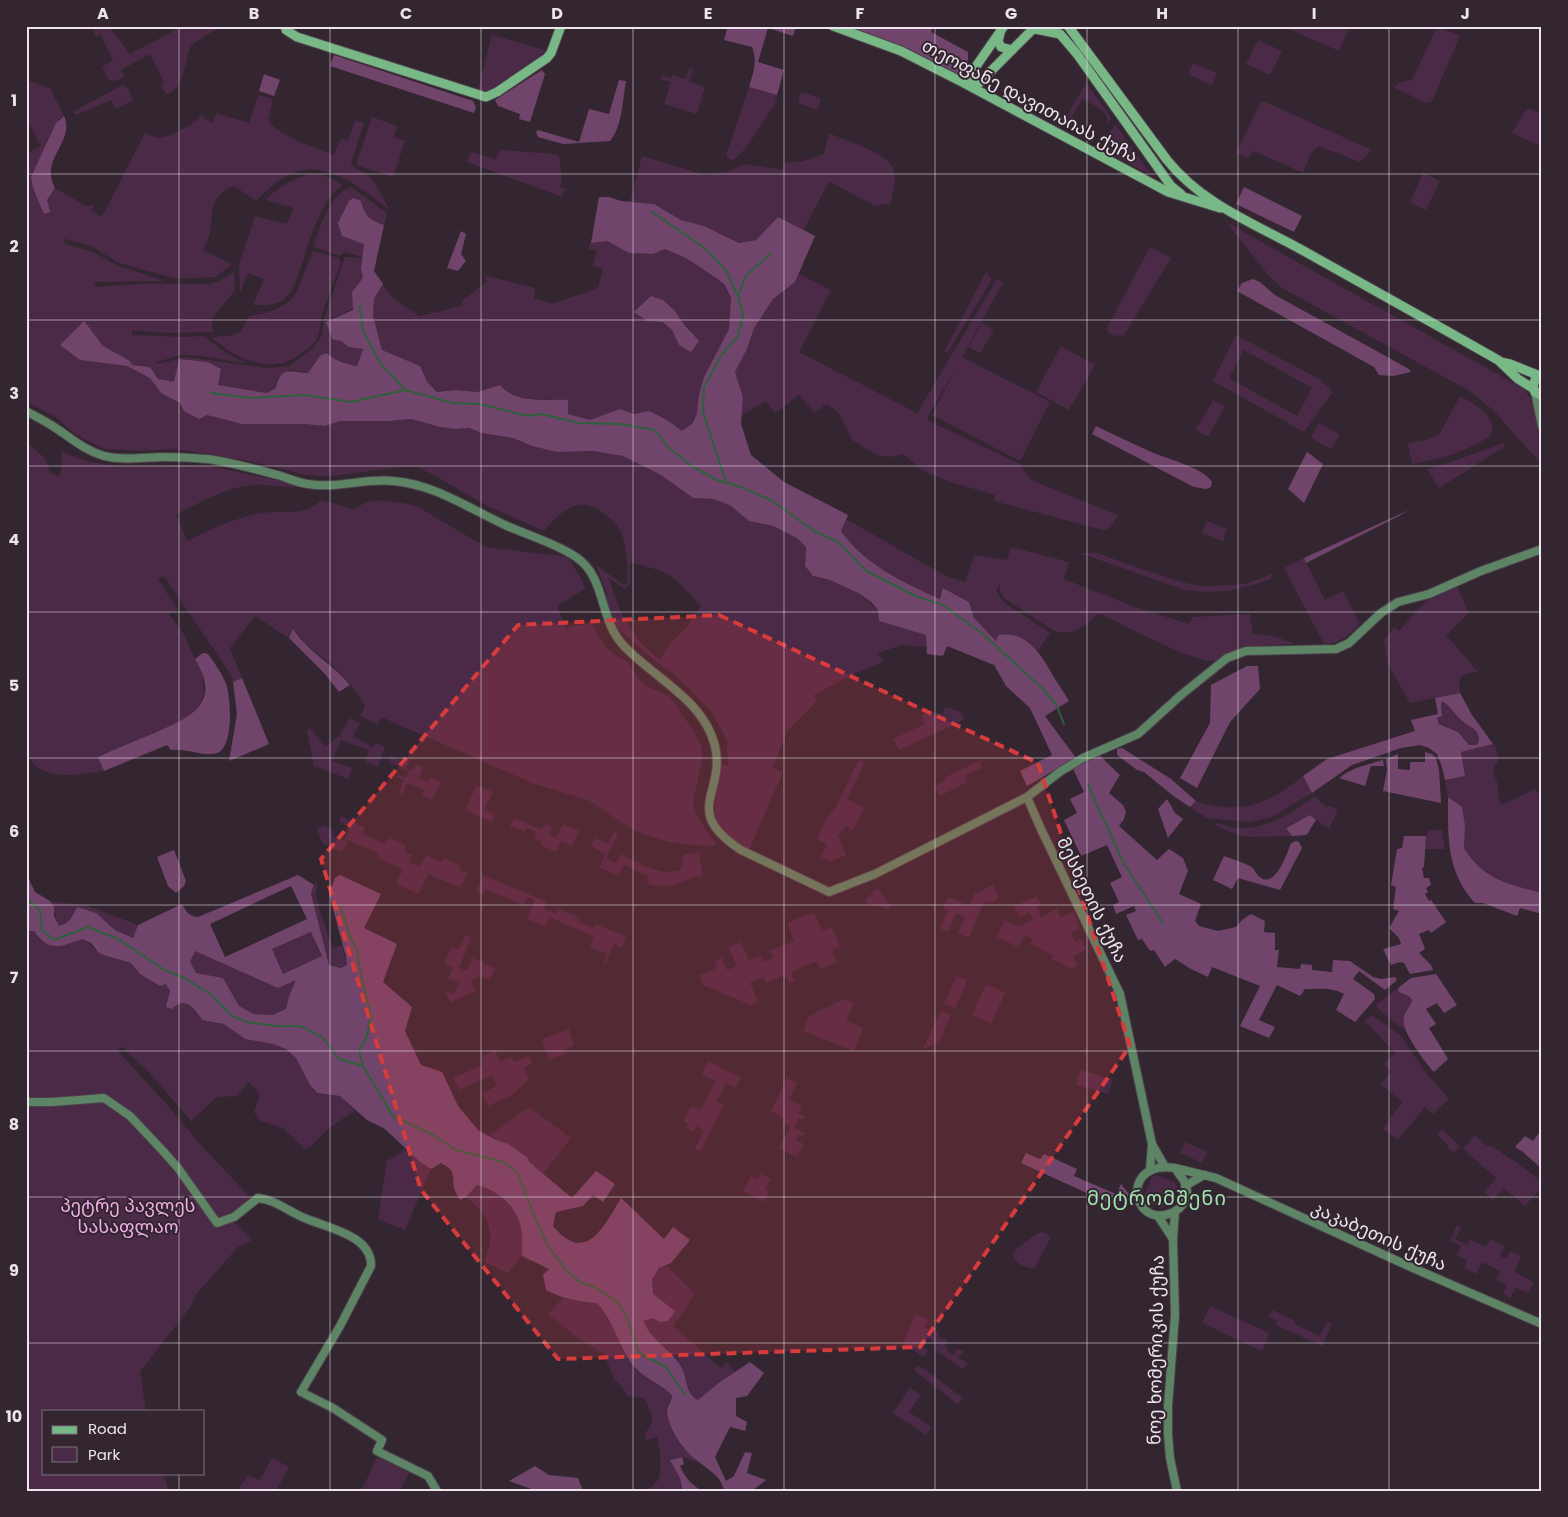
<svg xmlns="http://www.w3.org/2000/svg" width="1568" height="1517" font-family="Poppins,'Noto Sans Georgian',sans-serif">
<rect width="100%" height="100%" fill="#332631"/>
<g fill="#4a2a46" fill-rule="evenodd">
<path d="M91 26H109L130 54 183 26H222L194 43 190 47C186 60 182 93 166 94L161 85 164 82 150 54 121 70 124 77 115 81 108 79 102 67 113 60 100 34 96 37Z"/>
<polygon points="1293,26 1350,26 1339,51 1291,30"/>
<polygon points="1437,27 1460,36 1432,101 1426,103 1395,88 1398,83 1412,80"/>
<polygon points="492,35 545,50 540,57 488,91 478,89"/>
<polygon points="1258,40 1282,51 1270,75 1246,64"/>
<polygon points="1193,63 1217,73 1212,85 1188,74"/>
<polygon points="689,68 693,69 689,82 705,87 697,114 664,104 671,82 661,79 662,75 671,78 672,75 686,79"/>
<path d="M26 80 50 88 64 116 59 119 32 177 47 200 55 188 86 206 95 205 91 211 102 217 145 133C149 134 153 137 157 138 167 139 200 122 203 113V118L213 123 216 113 249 123 258 95 273 99 268 121C285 139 312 146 334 155L341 138 348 141 355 120 364 123 351 163C356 172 361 169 367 175 375 181 385 200 389 210 363 189 328 160 293 173 278 179 267 190 256 201L234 186C199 200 221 227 202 250L232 264 216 277 177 279 119 263 89 245 65 239 63 240 66 244 94 252 116 265 165 281 95 282 94 287 137 284H209L219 281 234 272 235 290 212 319 213 332 168 333 132 330V335L184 337 203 336 228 354 246 363H241L202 356 180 355 157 362V364L186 357 267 368 289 366 314 347 321 337 325 316 345 257H352L362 259 361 268 364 278 352 292 353 309 331 319 328 329 332 339 341 341 349 347 363 348 357 366 343 364 333 359 314 363 308 373 290 370 278 378 276 388 267 393 218 385 174 383 158 379 150 367 132 365 103 346 61 345 80 360 127 366 151 378 161 393 180 403 207 415 242 424H305L325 426 340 421H389L411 419 440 427 455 429 469 428 482 433 513 438 532 446 557 452 593 451 623 456 661 475 693 498 714 499 731 506 749 521 773 526 797 538 806 547 805 566 813 576 830 580 860 594 878 610 880 621 926 635 927 647 902 645 878 653 883 662 855 673 814 695 817 701 788 730 773 768 783 772 749 850C705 830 713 804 722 765H728L727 740 712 712 676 676 653 659 615 626 608 608 606 592 596 565 624 585 628 582C628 568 627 545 621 532 617 523 610 518 602 512 577 494 560 513 544 531L489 507 430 473 416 467H401L331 476 306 475 249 461 190 451 172 449 143 451 104 449 75 434 53 415 26 402V154L41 146 26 118ZM630 562 662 571 677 581 701 606 687 627 670 643 660 660C631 637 619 613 609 578L625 589 630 583Z"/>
<path d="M1086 83 1110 116 1111 120 1108 123C1107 109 1093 105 1082 99L1067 125 1063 123Z"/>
<polygon points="123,85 128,88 133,100 116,109 111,100 78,114 74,114 74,111"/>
<polygon points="749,87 777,95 775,104 754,136 744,150 733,160 728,159 726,155"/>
<polygon points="801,92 821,98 818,110 798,103"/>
<polygon points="1263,101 1372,150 1360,162 1319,146 1311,153 1303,173 1254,151 1247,158 1236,153 1260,103"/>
<polygon points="1531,109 1542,114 1542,147 1512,133 1526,110"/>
<polygon points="372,117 397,126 394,137 405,141 393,177 356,165"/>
<polygon points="1115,124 1149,172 1149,174 1101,149"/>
<path d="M829 133C844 140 888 153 893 168 897 179 893 192 891 203L875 206 829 181 803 231 778 217 756 240 739 243 704 226 681 220 654 204 630 202 642 156 706 175 729 171 744 164 783 170 785 163 803 161 824 154Z"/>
<polygon points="500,150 554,154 559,156 562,180 560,187 565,189 562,197 467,162 471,152 496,159"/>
<polygon points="1423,173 1440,181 1426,210 1410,202"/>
<path d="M310 174C322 174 331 177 341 184V186C317 207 310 241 300 270 296 281 293 292 283 300 274 306 263 305 253 305L264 279 248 273 240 293 239 264 255 216 287 224 294 208 266 200C278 186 293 179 310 174Z"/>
<path d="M351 187 387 213 384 225C369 219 365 217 360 201L365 243 362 257 345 252 340 256 314 247C319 227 330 194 351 187Z"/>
<path d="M1226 222 1524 389C1539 406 1542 444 1542 465L1494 411 1468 390 1282 288 1270 277Z"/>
<path d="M607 241C629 253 640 259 665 249L686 258 719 280 725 285 731 298 729 329 704 377 699 394 697 413 693 423 682 431 649 411 634 414 620 409 590 420 568 414V400C546 399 516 403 500 385L478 392 456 390 437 392 427 382 419 366 382 350 373 316 374 299 383 284 392 297 419 316 462 306 461 302 487 281 483 275 535 288 534 298 552 304 598 288 603 268 593 266 597 251 588 249 591 243ZM635 312H676L682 322 691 330V352L679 345 672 330 663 322 647 321Z"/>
<polygon points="1150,247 1171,258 1124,335 1115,336 1108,332 1107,328"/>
<path d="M313 251 339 258 341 263C334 281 327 299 321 318 320 324 320 331 318 336 315 345 306 350 299 355 273 375 235 360 213 338V337L229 336 241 332 249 316C267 313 283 310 295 295Z"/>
<polygon points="986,272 992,279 948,352 944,352"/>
<polygon points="799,274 831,290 799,352 917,413 997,279 1003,282 962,357 1050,402 1020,461 932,415 957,366 930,413 928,417 929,421 1020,464 1031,480 1118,515 1110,528 1103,530 994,501 995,495 954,483 925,472 903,454 890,457 880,456 865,448 852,440 838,412 826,404 815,413 799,395 775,413 766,401 742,415 743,397 735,372 747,349 754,328 773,299 795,282"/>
<polygon points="982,323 994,330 980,353 968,347"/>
<path d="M1236 335 1319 379 1333 392 1304 432 1213 381ZM1244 350 1312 388 1297 416 1229 378Z"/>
<polygon points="1061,346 1095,365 1069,410 1036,392"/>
<path d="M1460 396C1473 404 1500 416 1490 436 1466 452 1440 459 1412 464L1408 443 1426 440 1439 435Z"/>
<polygon points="1213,400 1225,406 1208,437 1196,430"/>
<polygon points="1319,423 1340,434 1331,449 1311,438"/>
<path d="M26 442 45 458 50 473 59 476 62 466 61 450C100 475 159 462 204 466 236 470 271 480 303 486 286 489 269 484 252 485 225 487 201 503 176 514L187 541C207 531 226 522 248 516 256 514 266 512 274 512 292 512 308 514 321 500L353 509 367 502 383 500 408 504 418 507 486 547 568 557 582 580 585 589 557 606 566 628 591 623 604 645 613 654 628 662 639 679 645 685 670 697 695 733 702 747V760L693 802 696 815 716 844 712 846 694 845 669 842 646 835 633 830 588 800 535 784 381 717 378 724 360 716 365 707C358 691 344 676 331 664 317 653 304 645 294 630L289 638 255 616 230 648 242 678 233 682 231 675 164 576 158 579 178 610 169 614 185 636 195 659 202 671 204 694 200 706 195 712 186 719 99 757 104 771C83 774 54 780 36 766 31 762 29 754 26 749Z"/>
<polygon points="1504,443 1504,447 1439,488 1427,469 1448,463"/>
<path d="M846 519 944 575 965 582 974 555 1007 560 1011 547 1069 562 1064 579 1135 607 1189 624 1192 617 1250 614 1253 635C1267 633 1282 639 1295 644 1278 645 1258 644 1241 649 1233 652 1226 660 1218 661 1197 665 1124 625 1101 614L1097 615C1083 627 1075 636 1054 631L1004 598 999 589 1001 581 996 590 1002 601 1050 633 1038 651C1026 640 1016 632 998 635L996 641 974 618 969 602 944 588 940 599C904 583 865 564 841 531Z"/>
<polygon points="1207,521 1227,529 1223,541 1202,533"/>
<path d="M1080 553H1098L1127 564 1181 582 1200 586 1234 585 1249 583 1271 574 1273 575 1270 579C1238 591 1217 594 1184 590Z"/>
<path d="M1304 558 1325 600 1343 591 1360 624C1349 635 1340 644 1324 644L1284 568Z"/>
<polygon points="1457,587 1469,613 1446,635 1478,672 1468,673 1461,677 1459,684 1460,693 1410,703 1388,664 1384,640 1394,627 1399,631 1426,601"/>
<path d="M1441 701C1450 705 1453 711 1459 718 1467 727 1485 730 1477 746H1469L1447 726 1440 724 1437 718 1442 715Z"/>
<polygon points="945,707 960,711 964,720 899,750 893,739 925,724 921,715 929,711 943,714"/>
<polygon points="350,718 360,724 353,736 372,747 376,743 385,747 378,767 365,762 369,750 341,740 332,761 352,768 348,779 314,766 307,730 310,728 325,747 339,736"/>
<path d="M1493 744 1496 748 1499 759 1494 767 1493 772 1498 785V797L1502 805 1535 789 1542 798V893C1520 888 1494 882 1477 867 1472 861 1468 854 1464 848L1465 825 1462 807 1448 797 1445 780 1465 776 1461 752Z"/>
<polygon points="391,756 403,762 405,757 410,760 406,768 412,771 416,764 423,767 419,778 428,782 430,777 441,782 432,800 422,795 424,790 407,783 402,794 399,793 404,780 397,777 398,775 406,778 409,771 388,762"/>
<polygon points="859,759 865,762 847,799 864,807 853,830 846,826 838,836 846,855 831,861 821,857 827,844 817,839 830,812 833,813"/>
<polygon points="979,761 982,768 965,776 967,782 940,796 935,786 945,780 944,778"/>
<path d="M1303 776 1312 793 1272 817 1249 822 1207 818 1190 807 1196 801C1238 816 1270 804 1303 776Z"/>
<polygon points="477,785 493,792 485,809 495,814 492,822 465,810"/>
<path d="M1315 796 1326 807 1331 806 1338 810 1329 829 1310 815 1286 827 1292 836 1250 837 1238 835 1215 825 1217 823C1223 825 1230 827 1236 828 1265 831 1293 812 1315 796Z"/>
<polygon points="341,816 365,827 362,834 385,844 389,838 406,845 404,852 412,855 409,862 420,867 426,855 442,862 444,858 460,865 459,870 467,873 461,888 428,874 419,894 396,884 403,869 377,858 379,853 348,840 342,852 322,843 317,828 324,825 333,830 333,837 344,841 350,827 339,822"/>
<polygon points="514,818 542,830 545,824 552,827 549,835 556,838 563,824 579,831 572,846 561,841 556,852 540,845 541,841 534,838 536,832 527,828 525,832 510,826"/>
<polygon points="1430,830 1442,830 1445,849 1425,849 1426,836"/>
<path d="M614 832 618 834 606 858 616 863 621 854C640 863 659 877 681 870L684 855 699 852 703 875 669 886 649 885 647 876 624 865 618 876 600 867 606 854 591 846 595 838 608 844Z"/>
<polygon points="483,875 547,902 544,909 556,914 558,909 580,918 579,922 594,928 596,924 626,937 622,947 614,944 606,963 603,962 607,954 590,947 594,937 550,917 546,927 527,919 535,900 528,897 524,906 486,889 483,894 476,891"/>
<polygon points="317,879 316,896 319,907 331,944 335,948 342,945 347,965 342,968 329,965 311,894"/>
<polygon points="993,885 999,898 990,903 984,901 969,938 958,933 965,917 956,913 948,932 940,928 948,910 943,908 948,897 969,906 974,894"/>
<polygon points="879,889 891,906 889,909 866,903 865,901 875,890"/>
<polygon points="1037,896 1041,905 1037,907 1041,917 1057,909 1061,918 1073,912 1080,928 1071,933 1075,942 1081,939 1086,950 1073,956 1077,965 1072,969 1052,959 1053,955 1030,944 1033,939 1024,935 1018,947 997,937 1005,920 1019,927 1033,920 1030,912 1019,917 1014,906"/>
<path d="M50 901 88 906 138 925 133 938 115 930 109 924 72 918 65 925 59 926C55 917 55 908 50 901Z"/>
<polygon points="814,912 822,931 832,927 840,947 832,950 837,962 821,969 817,961 791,972 795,981 789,983 785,975 766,983 763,977 750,983 758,1002 751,1005 703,985 699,975 717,968 715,961 722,958 727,970 737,966 729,947 741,942 749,960 761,955 764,962 773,958 770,951 794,941 787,923"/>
<path d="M26 931H34C48 953 60 947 82 939 89 942 92 948 99 952 107 958 121 961 131 963L140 974 160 986 166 984 170 991 167 1000C186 1006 189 1000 202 1020L225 1024 245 1039 273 1044 286 1049 296 1058 310 1085 316 1093 340 1096 355 1110 328 1129 310 1147 305 1149 283 1128 261 1121 254 1112 260 1095 249 1082 236 1096 217 1097 191 1121 149 1072 122 1047 117 1050 170 1108 198 1142 249 1196 248 1201 233 1221 252 1240 238 1247 195 1296 191 1306 140 1372 146 1411H44V1473H163L169 1491H26Z"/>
<polygon points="311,932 322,956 283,974 272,949"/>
<polygon points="465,935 471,938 459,968 467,971 472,958 495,968 490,980 480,976 471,980 476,991 450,1003 446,994 447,991 454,994 459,983 448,979 453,967 444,963 451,947 459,950"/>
<polygon points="195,950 278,988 297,979 289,996 287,1009 273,1015 254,1014 239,1006 223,978 196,974 190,962"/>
<polygon points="957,976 967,981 955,1008 944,1003"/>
<polygon points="986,984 1005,993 991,1024 972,1015"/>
<path d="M1398 988 1399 992 1410 997 1412 1000C1409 1013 1401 1019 1407 1032L1377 1008V1004Z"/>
<polygon points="844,999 854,1003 846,1020 863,1028 854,1051 803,1031 809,1016"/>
<polygon points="941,1010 951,1015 939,1042 923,1049"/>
<polygon points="1370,1016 1373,1016 1400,1035 1426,1073 1449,1099 1433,1114 1425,1107 1398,1140 1383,1129 1402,1102 1381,1084 1391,1072 1384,1064 1395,1053 1365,1021"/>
<polygon points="569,1029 574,1046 564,1049 565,1054 549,1060 542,1039"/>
<polygon points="495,1050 500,1062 511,1057 514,1062 529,1056 532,1063 524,1067 529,1079 512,1095 488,1106 482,1093 497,1086 492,1075 459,1090 453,1078 483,1065 480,1057"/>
<polygon points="708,1061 741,1078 735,1088 726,1083 717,1101 724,1105 701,1151 695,1149 704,1130 696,1126 693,1132 686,1128 688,1124 683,1121 691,1106 701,1110 715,1081 702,1074"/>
<polygon points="1080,1070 1113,1079 1108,1094 1076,1085"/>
<polygon points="787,1078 797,1083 789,1099 802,1106 798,1113 805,1117 803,1120 798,1118 794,1128 805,1133 804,1137 799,1134 796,1140 804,1144 797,1157 779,1148 790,1126 782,1123 784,1118 771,1111"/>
<polygon points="529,1107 571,1138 543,1174 508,1144 489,1136"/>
<path d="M1442 1129 1463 1149 1475 1135 1487 1146C1497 1146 1500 1153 1509 1158 1521 1165 1531 1173 1542 1183V1187L1525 1206 1504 1188 1493 1200 1484 1192 1496 1178 1460 1146 1454 1153 1447 1147 1448 1145 1437 1135Z"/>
<polygon points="1185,1142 1207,1152 1202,1163 1180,1153"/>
<polygon points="406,1149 431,1169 405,1230 378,1219 387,1161"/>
<polygon points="761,1174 771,1179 765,1190 769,1192 764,1202 743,1191 751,1176 758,1179"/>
<polygon points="1157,1175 1175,1183 1177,1188 1168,1206 1162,1208 1146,1200 1144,1195 1152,1177"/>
<path d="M477 1184C497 1190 514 1205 521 1225 524 1235 522 1246 522 1256L508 1273 485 1262C486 1256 489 1249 490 1242 493 1224 480 1207 466 1197Z"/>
<polygon points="1457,1225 1461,1227 1455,1239 1468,1245 1469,1239 1486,1247 1490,1239 1505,1246 1500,1256 1506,1259 1510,1251 1521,1256 1514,1272 1534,1282 1528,1293 1516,1288 1510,1298 1503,1294 1507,1285 1496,1280 1500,1271 1482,1262 1476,1274 1464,1268 1467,1260 1457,1255 1461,1246 1450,1241"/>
<path d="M1041 1232 1048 1234 1050 1239 1034 1269C1023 1267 1016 1265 1012 1253L1036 1234Z"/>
<path d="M666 1265 695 1294 673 1326 721 1368 727 1362 735 1372 698 1401C686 1394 687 1381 683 1370 676 1354 661 1346 651 1334 648 1330 645 1325 643 1320L652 1318 660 1322 675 1311 653 1294C651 1280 652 1270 666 1265Z"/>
<path d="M563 1298 580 1302 597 1303C614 1320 618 1345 632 1364 642 1378 660 1383 672 1395L666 1411 671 1424 683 1448 698 1462 682 1457 670 1460 680 1478 683 1491H648C651 1487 657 1482 659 1478 662 1469 660 1445 657 1437L646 1440 645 1433C657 1420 652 1413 644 1398L627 1396 624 1389 614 1379 604 1354 577 1337 548 1314Z"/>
<polygon points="1210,1306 1269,1333 1262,1351 1202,1323"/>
<polygon points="1272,1310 1295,1321 1294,1324 1320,1336 1327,1322 1332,1324 1322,1346 1276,1325 1277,1321 1268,1317"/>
<polygon points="915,1314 928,1319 925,1328 939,1332 938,1337 947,1340 945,1346 948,1348 947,1351 953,1355 957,1349 964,1351 958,1358 968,1363 963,1369 934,1349 937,1344 928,1338 923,1347 928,1351 923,1357 903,1343"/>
<polygon points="917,1366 926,1370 964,1399 957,1404 914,1370"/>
<polygon points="910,1388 921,1395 909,1412 931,1427 926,1435 893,1413"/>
<polygon points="379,1457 384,1457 410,1470 400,1491 361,1491 377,1458"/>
<polygon points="272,1458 289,1467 276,1491 237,1491 248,1475 260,1480"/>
</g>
<g fill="#71456b" fill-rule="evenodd">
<path d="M728 26H796L793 36 768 28 758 62 784 70 777 95 749 87C753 73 758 62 752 47L724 40Z"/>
<path d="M846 26H933L931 32 968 52C968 62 969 70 960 75L956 74 902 46Z"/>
<polygon points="334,55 473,101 476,107 474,113 330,66"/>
<polygon points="542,70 545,74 530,122 519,119 520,114 498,106 495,100"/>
<polygon points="264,74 280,80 274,96 259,91"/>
<path d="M619 80 626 81C623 98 622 128 610 141L563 144 538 137 536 132 538 130 579 142 589 109 609 114Z"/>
<path d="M64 116C73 135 54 150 51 169 50 176 52 182 55 188L47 200 50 212 44 214 33 188 31 177 56 123Z"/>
<polygon points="1244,187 1302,216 1294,232 1236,204"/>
<path d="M599 197H609L621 201 654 204 681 220 704 226 739 243 756 240 778 217 815 236 795 282 773 299 754 328 747 349 735 372 743 397 741 424 751 455 784 482 848 515 841 531C864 564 904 583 940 599L943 588 969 602 974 618 996 641 998 635C1025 630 1041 653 1052 674 1057 683 1064 692 1069 701L1045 716 1076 758 1027 786 1020 771 1052 755 1030 708 1006 686 994 665 947 646 943 656 927 654 926 635 879 621 878 610 871 602 860 594 830 580 813 576 805 566 806 547 797 538 773 526 749 521 731 506 714 499 693 498 661 475 623 456 593 451 557 452 532 446 513 438 482 433 469 428 455 429 440 427 411 419 389 421H340L325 426 305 424H242L207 415 199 419 184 411 180 403 161 393 150 378 127 366 80 360 60 345 84 321 103 346 130 361 132 365 150 367 158 379 174 382 179 359 207 362 221 369 218 385 267 393 276 388C281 364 291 373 308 373L320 356 326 353C336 361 344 364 357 366L363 349 349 347 341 341 332 339 326 322 353 310 352 292 363 278 361 268 364 244 342 236 338 223 349 201 353 198 361 201C365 217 369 219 384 225L374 271 383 284 374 299 373 316 382 350 420 366 427 382 437 392 456 390 478 392 500 385C516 404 546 399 568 400V414L590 420 620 409 634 414 649 411 667 420 682 431 693 423 697 413 699 394 704 377 729 329 731 298 725 285 719 280 686 258 665 249 653 254 629 253 607 241 591 243Z"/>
<polygon points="461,231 466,234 461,254 466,261 458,271 447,268"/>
<polygon points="1253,279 1260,282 1275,295 1409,369 1411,372 1393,376 1379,375 1374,367 1237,291 1242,283"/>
<polygon points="651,296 663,300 676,312 682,322 699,341 691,352 679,345 672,330 663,322 647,321 634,312"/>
<path d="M1096 426C1113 434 1131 443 1149 451 1166 459 1203 467 1212 482L1211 487 1206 489 1194 487 1092 434Z"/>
<polygon points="1307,452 1323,464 1304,503 1288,489"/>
<polygon points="1409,510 1399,516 1306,563 1304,558"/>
<path d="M293 629C308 652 332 663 350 685L339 692 325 674 289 638Z"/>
<path d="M203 653 208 654C215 664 222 673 226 684 231 698 234 747 217 753 205 757 186 748 171 750L167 745 104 771 98 757C116 749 134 741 152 734 189 718 223 705 195 659Z"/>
<polygon points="1247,666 1258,666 1260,689 1230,722 1197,788 1180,778 1210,723 1211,685"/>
<polygon points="242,678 269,744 229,761 237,714 233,682"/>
<path d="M1460 693 1472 715 1493 744 1461 752 1465 776 1445 780 1442 767 1437 754 1429 748 1420 745 1401 748 1352 765 1312 793 1303 776 1327 759 1415 731 1411 720 1438 714 1435 698ZM1442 701C1450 706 1453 712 1459 718 1467 727 1485 730 1477 745H1469L1458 732 1439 724 1437 718 1442 716 1441 705Z"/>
<polygon points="1122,748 1171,779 1196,801 1190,807 1172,795 1144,772 1137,770 1117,755 1117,749"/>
<polygon points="1425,752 1432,754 1436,758 1439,769 1441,803 1383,791 1387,770 1386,759 1398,754 1398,769 1410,770 1410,762 1425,762"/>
<path d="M1099 755 1120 775 1109 793 1123 805 1126 812 1124 819 1119 826 1157 860 1169 849 1183 858 1188 871 1179 894 1201 904 1195 921 1199 926 1218 931 1236 927 1242 920 1251 914 1265 921 1264 932 1275 933V950H1279L1277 967 1300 969 1301 964 1312 965V970L1332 972 1333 960 1350 961 1373 977 1381 979 1395 977 1397 980 1385 990 1359 971 1353 979 1374 994 1375 999 1355 1022 1336 1010 1344 994C1332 987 1319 989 1305 989L1300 996 1277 985 1259 1020 1275 1027 1269 1038 1240 1026 1260 986 1212 967 1208 977 1191 969 1175 959 1165 967 1154 950 1150 951 1142 939 1138 940 1126 915 1136 911 1134 906 1116 914 1113 905 1119 902 1110 883 1122 877 1107 845 1081 856 1064 820 1077 813 1070 799 1084 792 1073 769Z"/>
<path d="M1383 760 1384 766H1371L1365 786 1339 778C1353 767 1367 765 1383 760Z"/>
<path d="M1448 797 1462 807 1465 825 1464 848C1485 881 1506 883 1542 893V914L1520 908 1517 916 1483 903H1475C1446 872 1448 836 1448 797Z"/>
<polygon points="1167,799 1175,813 1183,819 1168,838 1158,809"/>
<polygon points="1310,815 1316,820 1309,831 1309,832 1306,835 1292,836 1286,828"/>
<polygon points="1404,836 1426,836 1424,867 1422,868 1424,878 1429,878 1431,885 1426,888 1428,892 1425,894 1429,901 1431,900 1446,922 1431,933 1429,930 1419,934 1425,949 1419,953 1431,965 1433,970 1410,974 1404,963 1400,962 1391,965 1383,949 1401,944 1399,938 1389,928 1399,911 1393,909 1396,887 1391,885 1397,849 1402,848"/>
<path d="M1296 841 1299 842 1302 848 1280 890 1238 878 1232 889 1213 880 1224 856C1232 859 1242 862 1250 866 1255 869 1256 875 1261 878 1276 887 1287 854 1291 843Z"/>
<polygon points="174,850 186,881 184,886 176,893 168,886 157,857"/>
<path d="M26 873 35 892 50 901 54 907V916L59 926C69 924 73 916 77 907L96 913 115 930 133 938 138 925 182 904C186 912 189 916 198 917L298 875 314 885 311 894 329 965 341 968 347 965 346 957 329 894 335 878 340 875 381 894 364 928 397 944 383 982 412 1007 405 1031 421 1065 442 1072 458 1106 478 1130 494 1139 508 1144 528 1158 529 1162 572 1198 596 1171 615 1184 603 1202 593 1195 583 1206 556 1212 553 1226C586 1266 604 1226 621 1198L664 1239 673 1227 690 1240 671 1263 659 1268 652 1280 653 1294 675 1311 668 1321 660 1322 652 1318 643 1321C646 1325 648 1331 651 1334 661 1346 676 1355 683 1370 687 1381 686 1394 698 1400L720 1382 750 1362 764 1373 747 1396 736 1398V1416L747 1422 745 1431 730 1427 715 1457 726 1481 734 1476 745 1452 752 1453 747 1473 766 1480 752 1491H724C721 1476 710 1471 699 1462 684 1452 670 1431 667 1413 666 1408 672 1401 672 1395 660 1383 642 1378 632 1364 618 1345 614 1321 597 1303 578 1302 563 1299 546 1290L543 1275 549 1269 522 1256C522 1247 523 1237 521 1228 517 1206 497 1190 477 1185L466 1197 460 1200C458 1196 455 1192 454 1188 452 1174 456 1171 441 1163L431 1169 419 1161 385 1129 367 1120 340 1096 317 1093 310 1085 296 1058 286 1049 273 1044 245 1039 224 1024 202 1020C194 1007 184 996 172 1009L166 1007 170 991 166 984 160 986 140 974 131 963 106 956 98 952 91 943 82 939C60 947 49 953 34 931H26ZM291 886 307 919 225 957 210 924ZM311 932 322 956 283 974 272 949ZM195 951 278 988 296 980 289 996 286 1009 273 1015 254 1014 239 1006 223 978 196 973 190 962Z"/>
<path d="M1436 974 1457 1005 1444 1013 1437 1003 1426 1009 1436 1024 1429 1028 1448 1059 1434 1072C1425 1062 1400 1030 1404 1017 1405 1012 1410 1007 1412 1000L1410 997 1399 992 1398 988 1411 978Z"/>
<polygon points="1542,1129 1542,1169 1523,1152 1515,1147 1525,1136 1533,1141"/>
<path d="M1026 1153 1040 1159 1044 1154 1077 1169 1074 1176 1116 1194 1121 1184 1129 1194C1124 1200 1121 1204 1113 1205L1021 1163Z"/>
<path d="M682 1457 684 1464 680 1466C685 1478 691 1484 702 1491H683L680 1478 670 1460Z"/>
<polygon points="535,1466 549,1475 578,1478 583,1491 537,1491 509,1481"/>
</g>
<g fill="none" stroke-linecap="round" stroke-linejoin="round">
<g stroke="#2e603b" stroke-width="2">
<polyline points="652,212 706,249 727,272 738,296 743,315 738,336 722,354 704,387 703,412 726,482"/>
<polyline points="738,296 746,276 771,253"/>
<polyline points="360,306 362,326 368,341 382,366 394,377 405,390"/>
<polyline points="211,393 249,398 304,395 351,402 405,390 453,403 480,404 528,416 541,414 579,423 619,424 655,430 668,447 693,467 717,480 741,487 771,500 814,531 838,542 865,570 915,596 943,605 984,635 1042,688 1056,704 1064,724"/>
<polyline points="1088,785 1123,862 1163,923"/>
<polyline points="26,899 40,910 42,930 54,940 88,927 118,939 163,969 184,978 212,995 232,1016 247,1022 278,1026 300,1026 322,1037 339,1059 363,1066 393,1116 433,1135 456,1150 504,1162 518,1174 535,1218 547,1244 566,1270 580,1282 592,1286 614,1299 625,1313 639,1353 666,1367 685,1395"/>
<polyline points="341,908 351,939 357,951 362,981 371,1016 367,1036 359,1050 363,1066"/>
</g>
<g stroke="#4d414b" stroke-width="10">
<g id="tertiary">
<polyline points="1535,392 1542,426"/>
<path d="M26 411C35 416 43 420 51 425 69 436 83 450 104 456 124 461 145 457 165 457 179 457 194 458 207 459 232 462 258 470 281 476 290 479 299 483 308 484 337 489 365 478 393 481 434 484 470 509 507 526 530 536 555 543 576 557 607 578 598 619 624 646 654 678 704 700 715 746 726 793 681 811 741 850L829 892 875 874 1027 797 1061 771 1083 758 1138 734 1181 695 1227 658 1246 651 1336 649 1349 643 1381 613 1398 602 1429 594 1481 571 1542 549"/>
<polyline points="1027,797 1040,827 1120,994 1152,1144 1165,1167"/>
<path d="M26 1102H52L104 1098 130 1116 163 1151 178 1168 217 1223 234 1217 258 1198C277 1200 290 1213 307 1219 329 1228 372 1236 371 1266L340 1326 301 1392 333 1408 382 1440 377 1451 428 1476 437 1491"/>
<path d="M1175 1168C1177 1172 1181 1176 1184 1181 1200 1211 1147 1232 1138 1198 1136 1190 1138 1182 1143 1176 1151 1167 1163 1166 1175 1168L1216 1178 1413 1268 1542 1324"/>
<polyline points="1150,1170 1152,1144"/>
<polyline points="1185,1186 1204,1175"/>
<polyline points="1175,1212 1173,1239 1175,1315 1168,1406 1168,1434 1170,1458 1177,1491"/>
<polyline points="1158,1216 1173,1239"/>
</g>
</g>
<g stroke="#4d414b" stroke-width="11">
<g id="secondary">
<polyline points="285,26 286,30 297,37 486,97 497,92 547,58 551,53 561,26"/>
<polyline points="833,26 901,51 962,82 1168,192 1220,208"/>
<path d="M1068 26 1167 160C1202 204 1255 224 1302 250 1368 287 1433 323 1498 360L1518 379 1534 389"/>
<polyline points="1035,29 1060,34 1077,54 1171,186 1181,194"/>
<polyline points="1000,34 998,41 1001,47 1012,50"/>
<polyline points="974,88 1036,26"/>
<polyline points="974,88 970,75 1004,26"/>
<polyline points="1501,362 1510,364 1540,376"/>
<polyline points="1542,376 1535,380 1533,386 1535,392 1542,396"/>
</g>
</g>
<use href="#tertiary" stroke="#5d8465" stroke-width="8"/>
<use href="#secondary" stroke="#78b786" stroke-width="9"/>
</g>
<path fill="#d83b3c" fill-opacity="0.2" stroke="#d83b3c" stroke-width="4" stroke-dasharray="10 6" stroke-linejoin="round" d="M719 615 1038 763 1130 1046 920 1347 558 1359 421 1190 321 859 518 625Z"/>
<path fill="none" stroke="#ede5ec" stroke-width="1" stroke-opacity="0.55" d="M179 26V1411M330 26V1491M481 26V1491M633 26V1491M784 26V1491M935 26V1491M1087 26V1491M1238 26V1491M1389 26V1491M26 174H1542M26 320H1542M26 466H1542M26 612H1542M26 758H1542M26 905H1542M26 1051H1542M26 1197H1542M26 1343H1542M179 1473V1491"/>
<g text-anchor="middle" stroke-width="4" stroke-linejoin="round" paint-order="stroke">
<g font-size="18" fill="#ede5ec" stroke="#332631">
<text transform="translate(1030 101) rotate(28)" y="6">თეოფანე დავითაიას ქუჩა</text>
<text transform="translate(1092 900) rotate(64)" y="6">მესხეთის ქუჩა</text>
<text transform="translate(1379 1236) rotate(24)" y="6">კაკაბეთის ქუჩა</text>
<text transform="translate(1156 1350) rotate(-89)" y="6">ნოე ხომერიკის ქუჩა</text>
</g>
<g font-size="18" fill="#f3aee9" stroke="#332631">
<text x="128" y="1212">პეტრე პავლეს<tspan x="128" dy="21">სასაფლაო</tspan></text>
</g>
<g font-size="20" letter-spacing="1" fill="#a0e3ae" stroke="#332631">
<text x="1157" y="1205">მეტრომშენი</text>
</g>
</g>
<rect width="1568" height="1517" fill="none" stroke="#332631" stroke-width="55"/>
<rect x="42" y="1410" width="162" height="65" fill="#332631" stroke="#7d727c"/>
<rect x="52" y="1426" width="25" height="8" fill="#78b786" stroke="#7d727c"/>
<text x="88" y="1434" font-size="15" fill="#ede5ec">Road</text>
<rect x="52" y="1447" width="25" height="15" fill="#4a2a46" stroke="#7d727c"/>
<text x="88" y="1460" font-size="15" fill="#ede5ec">Park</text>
<rect x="28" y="28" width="1512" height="1462" fill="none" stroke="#ede5ec" stroke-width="2"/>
<g font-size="16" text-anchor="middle" font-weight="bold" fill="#ede5ec">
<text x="103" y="19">A</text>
<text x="254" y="19">B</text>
<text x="406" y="19">C</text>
<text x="557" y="19">D</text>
<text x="708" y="19">E</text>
<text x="860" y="19">F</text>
<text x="1011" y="19">G</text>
<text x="1162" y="19">H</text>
<text x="1314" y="19">I</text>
<text x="1465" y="19">J</text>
<text x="14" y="106">1</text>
<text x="14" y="252">2</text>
<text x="14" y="399">3</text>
<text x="14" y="545">4</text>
<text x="14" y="691">5</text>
<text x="14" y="837">6</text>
<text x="14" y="983">7</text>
<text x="14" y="1130">8</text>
<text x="14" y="1276">9</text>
<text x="14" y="1422">10</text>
</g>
</svg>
